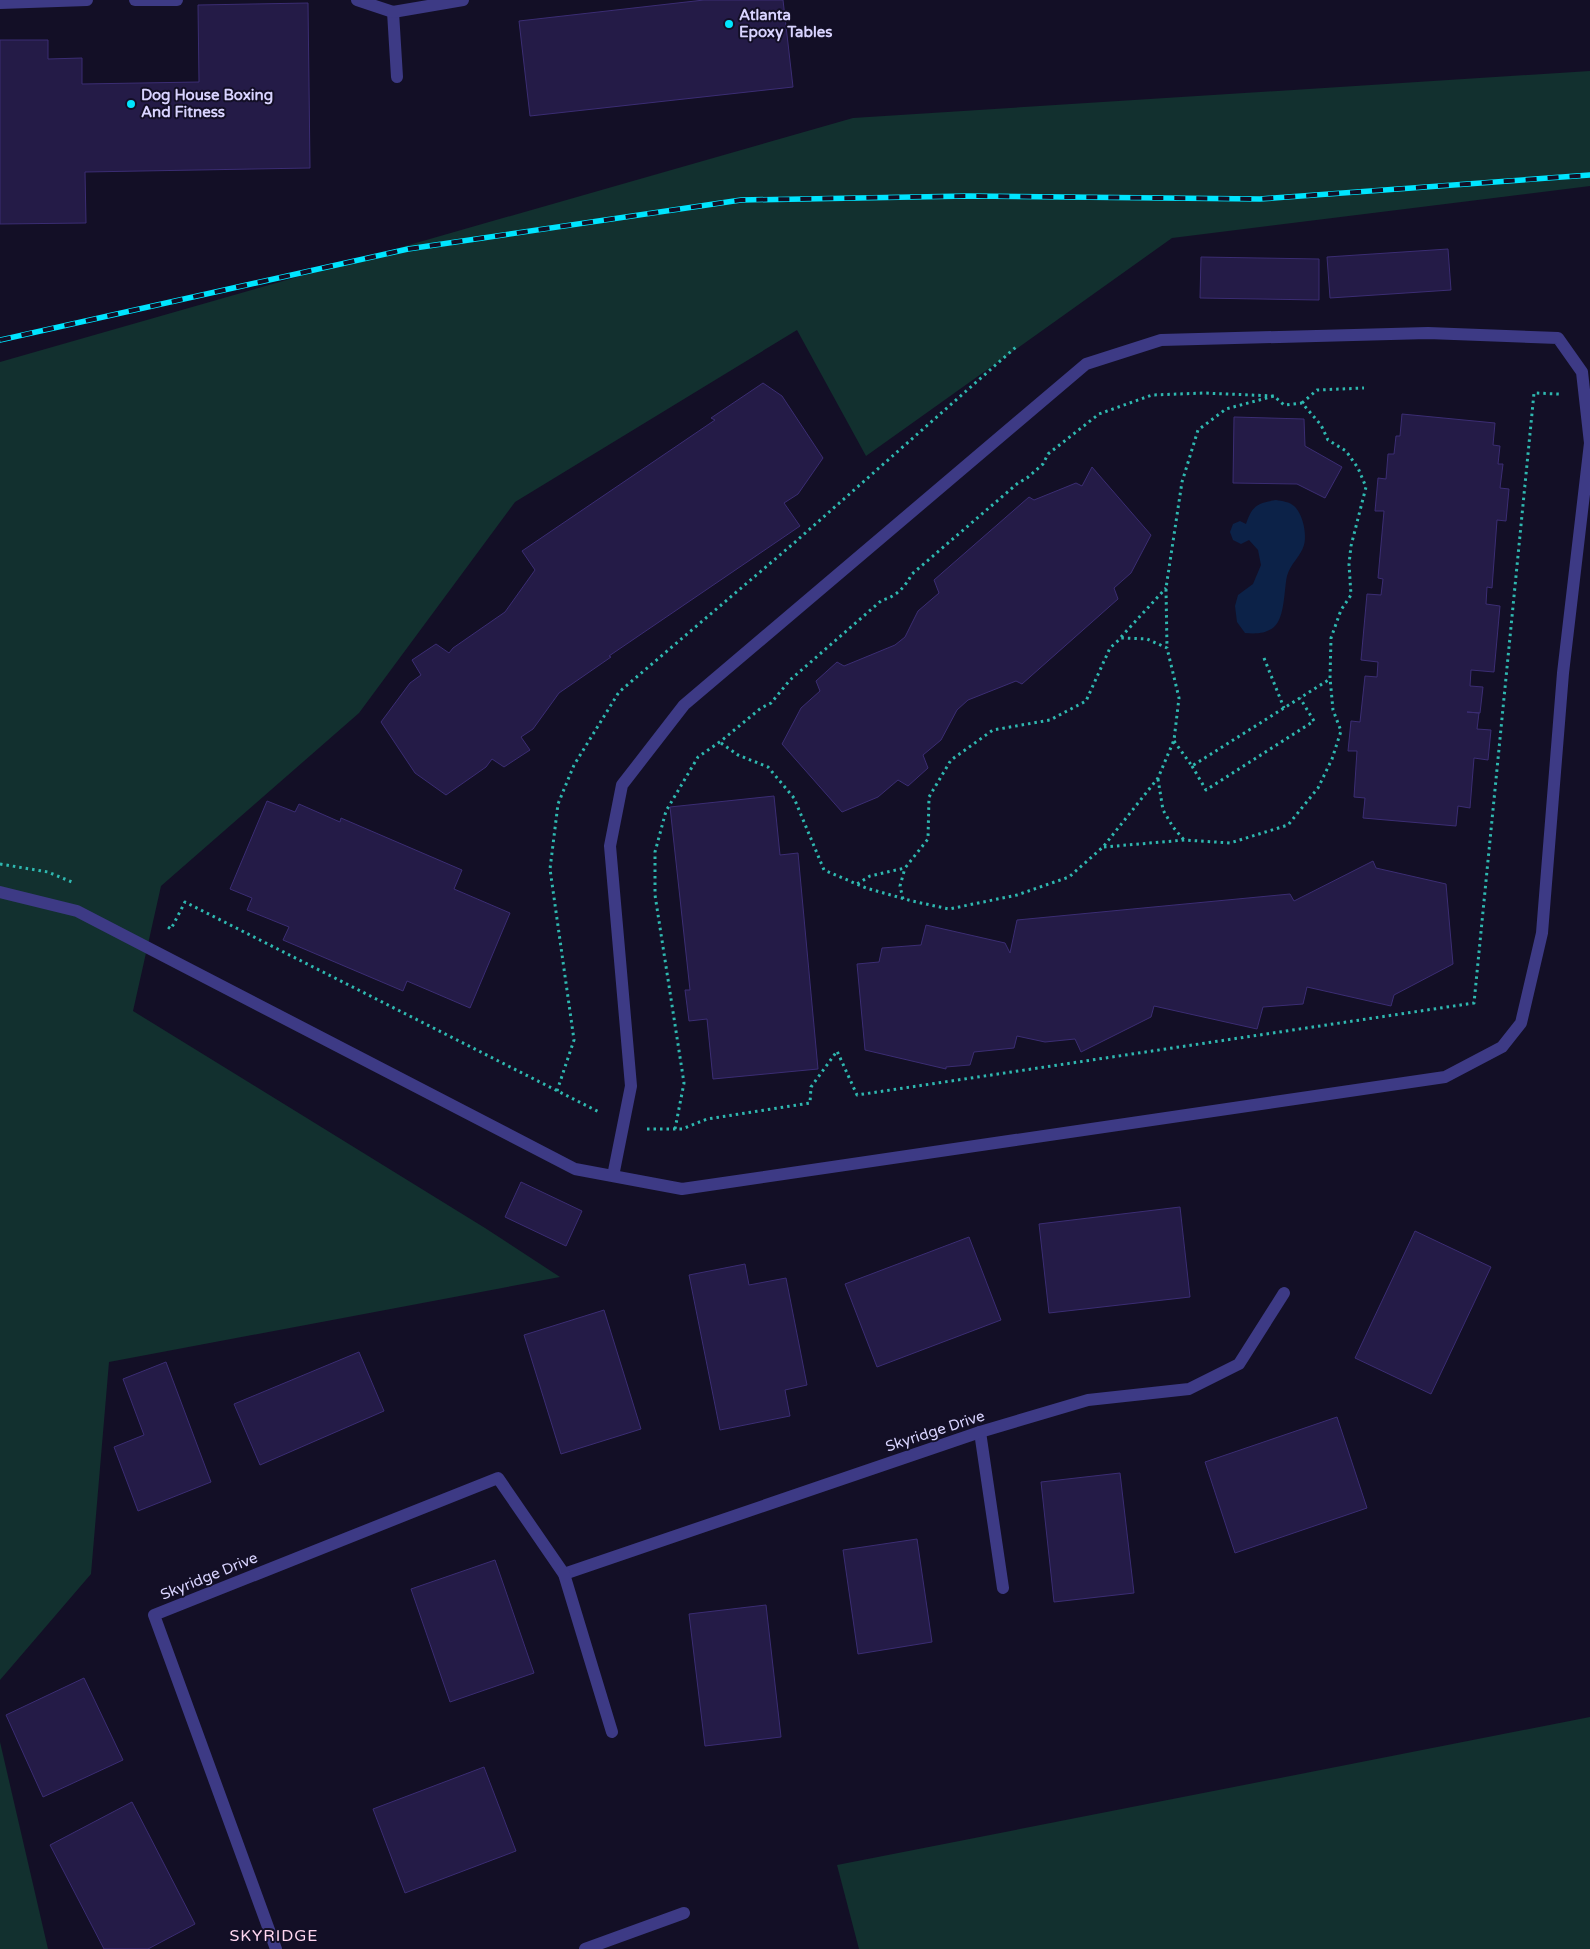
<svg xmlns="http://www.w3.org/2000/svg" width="1590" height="1949" font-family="'Varela Round',sans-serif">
<rect width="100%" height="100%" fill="#130f26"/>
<g fill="#12302f">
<polygon points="1590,71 1590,186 1172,238 866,456 797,330 515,502 359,713 161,886 133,1011 485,1228 560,1277 109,1362 91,1574 0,1680 0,362 853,118"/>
<polygon points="1590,1717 1590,1949 859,1949 837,1865"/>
<polygon points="0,1742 48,1949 0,1949"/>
</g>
<path fill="#0c2248" d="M1276 500C1282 501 1290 502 1294 506 1303 514 1307 534 1304 545 1301 556 1290 564 1287 576 1284 589 1285 618 1274 627 1266 634 1255 634 1245 633L1237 622 1235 606 1238 595 1253 584 1261 565 1258 550 1249 540 1241 544 1233 540 1230 532 1233 524 1240 521 1246 524C1252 506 1257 503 1276 500Z"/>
<g fill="#241b47" stroke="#3b2d73">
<polygon points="704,0 783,0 793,87 530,116 519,21"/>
<polygon points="308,3 310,168 85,172 86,223 0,224 0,40 48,40 48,59 82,58 82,84 199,82 198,5"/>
<polygon points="1448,249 1451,290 1330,298 1327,257"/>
<polygon points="1201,257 1319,259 1319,300 1200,298"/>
<polygon points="763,383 782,396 823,458 798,494 784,503 800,526 609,656 611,657 559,693 533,729 521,737 530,750 504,767 492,759 486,767 446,795 415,773 381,722 410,683 421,675 412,660 436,644 449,653 453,648 505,612 535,570 522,551 715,420 711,418"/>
<polygon points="1402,414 1495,423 1493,445 1500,446 1498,464 1503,464 1500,488 1509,489 1506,521 1497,520 1492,588 1487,587 1486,604 1500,606 1494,672 1471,670 1470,686 1483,687 1480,713 1467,712 1479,713 1477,729 1491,730 1488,760 1474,758 1470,808 1458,806 1456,826 1363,818 1365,798 1354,797 1357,751 1348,751 1351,721 1360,722 1365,676 1377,677 1378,662 1361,660 1367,594 1381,595 1383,579 1378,578 1384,511 1375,511 1378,478 1386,479 1388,454 1394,454 1396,436 1400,436"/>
<polygon points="1234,417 1304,419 1305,446 1342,467 1325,498 1297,484 1233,483"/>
<polygon points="1092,467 1151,535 1131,573 1114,588 1118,599 1022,684 1016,681 968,700 957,710 941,740 923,755 928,768 908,786 898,780 878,797 842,812 782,744 801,708 820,691 816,681 837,662 844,666 895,645 905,637 918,611 939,593 934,580 1029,497 1034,500 1076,483 1082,486"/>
<polygon points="774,796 780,855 798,853 818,1069 713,1079 707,1019 689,1021 685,990 690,990 670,807"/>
<polygon points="267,801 295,812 299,804 340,822 341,818 462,870 454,889 510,913 470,1008 407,981 403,991 283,940 289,927 247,910 252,898 230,889"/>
<polygon points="1373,861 1376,868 1446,884 1453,964 1394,995 1391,1006 1307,987 1303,1004 1263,1007 1257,1029 1154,1006 1151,1017 1081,1052 1075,1039 1045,1042 1017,1036 1014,1048 974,1052 970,1065 946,1067 946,1069 865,1050 857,964 879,962 882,948 921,945 926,925 1005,943 1010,953 1017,920 1290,894 1294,901"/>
<polygon points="521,1182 582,1211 566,1246 505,1217"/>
<polygon points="1180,1207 1190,1297 1049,1313 1039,1224"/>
<polygon points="1415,1231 1491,1267 1431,1394 1355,1358"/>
<polygon points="969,1237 1001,1320 877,1367 845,1284"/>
<polygon points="745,1264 749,1285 786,1278 807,1385 785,1390 790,1416 720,1430 689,1275"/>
<polygon points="604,1310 641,1429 561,1454 524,1335"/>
<polygon points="359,1352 384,1411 260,1465 234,1404"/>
<polygon points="166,1362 211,1482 138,1511 114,1447 144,1435 123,1379"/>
<polygon points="1337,1417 1367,1508 1235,1553 1205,1462"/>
<polygon points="1120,1473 1134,1593 1054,1602 1041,1482"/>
<polygon points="917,1539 932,1642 858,1654 843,1550"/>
<polygon points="495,1560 534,1673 450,1702 411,1589"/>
<polygon points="766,1605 781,1737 705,1746 689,1614"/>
<polygon points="84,1678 123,1760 43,1797 6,1715"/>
<polygon points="484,1767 516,1851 405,1893 373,1809"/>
<polygon points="132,1802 195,1924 148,1949 104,1949 50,1845"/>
</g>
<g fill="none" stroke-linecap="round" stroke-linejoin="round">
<g stroke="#2fb8b0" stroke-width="3" stroke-dasharray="2.5 4" stroke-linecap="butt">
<polyline points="1302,403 1317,390 1364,388"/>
<polyline points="1121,637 1166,588"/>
<polyline points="1264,658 1284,708"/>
<polyline points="1174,741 1192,766 1330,679"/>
<polyline points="721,743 738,755 768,767 794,798 824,870 866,888 912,901 949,909 1017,895 1069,877 1103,847 1158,778 1174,740 1179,698 1167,648 1147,639 1121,638 1110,648 1086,701 1050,720 993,730 951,760 929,797 928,839 905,868 870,876 857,884"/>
<polyline points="1192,766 1206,790 1314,721 1300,698"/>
<polyline points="1158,779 1163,810 1173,827 1184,840"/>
<polyline points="1104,847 1185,840 1230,843 1288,825 1318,788 1332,759 1341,731 1333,710 1330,678 1331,638 1341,610 1351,595 1349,564 1351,546 1366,487 1358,468 1346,451 1328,440 1321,425 1302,403 1284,405 1274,396 1226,409 1198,430 1182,482 1166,588 1167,648"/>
<polyline points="0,864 48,872 72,882"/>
<polyline points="903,899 900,886 905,868"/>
<polyline points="168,927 171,929 185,902 601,1113"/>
<polyline points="557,1091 574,1040 550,869 558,804 574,765 619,692 794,543 1016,347"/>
<polyline points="647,1129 682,1129 707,1119 810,1103 811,1087 837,1051 857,1095 1474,1003 1534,393 1559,394"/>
<path d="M675 1129 684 1083 655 895V852L666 811 698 757 721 741 761 708 771 703 790 680 882 600C896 597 905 587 912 574L1018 483 1027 478 1043 464 1048 454 1099 414 1152 395 1204 393 1274 396"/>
</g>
<g stroke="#3d3a85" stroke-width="12">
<polyline points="135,0 177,0"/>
<polyline points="357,0 393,12 397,77"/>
<polyline points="0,3 87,0"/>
<polyline points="393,12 463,0"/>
<polyline points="0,892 77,911 575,1169 682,1189 1445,1077 1502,1047 1521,1023 1542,933 1563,673 1590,443 1582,372 1558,338 1428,333 1161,340 1086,364 684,705 622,785 610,846 631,1086 613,1176"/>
<polyline points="980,1432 1003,1588"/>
</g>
<g stroke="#3d3a85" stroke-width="12">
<polyline points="564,1574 980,1432 1088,1400 1189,1389 1239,1364 1284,1293"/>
<polyline points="276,1949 154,1615 498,1478 564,1574 612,1732"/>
<polyline points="585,1949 684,1913"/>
</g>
<g stroke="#00e5ff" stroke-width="5.5">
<polyline id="rail" points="0,340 408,249 741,200 968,196 1260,199 1590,175"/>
</g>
<use href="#rail" stroke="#130f26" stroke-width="4" stroke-dasharray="11" stroke-linecap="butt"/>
</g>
<g fill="#00e5ff" stroke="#130f26" stroke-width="2">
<circle cx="729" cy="24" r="5"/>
<circle cx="131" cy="104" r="5"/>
</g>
<g text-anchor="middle" stroke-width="4" stroke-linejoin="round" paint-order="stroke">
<g font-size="15" font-weight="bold" fill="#d9d4ff" stroke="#130f26" text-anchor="start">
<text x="739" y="20">Atlanta<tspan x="739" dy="17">Epoxy Tables</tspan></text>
<text x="141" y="100">Dog House Boxing<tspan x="141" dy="17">And Fitness</tspan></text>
</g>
<g font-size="15" fill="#d9d4ff" stroke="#130f26">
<text transform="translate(935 1431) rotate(-18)" y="5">Skyridge Drive</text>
<text transform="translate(209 1576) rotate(-22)" y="5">Skyridge Drive</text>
</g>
<g font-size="16" letter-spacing="1" fill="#ffd6f0" stroke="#130f26">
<text x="274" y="1941">SKYRIDGE</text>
</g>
</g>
</svg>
